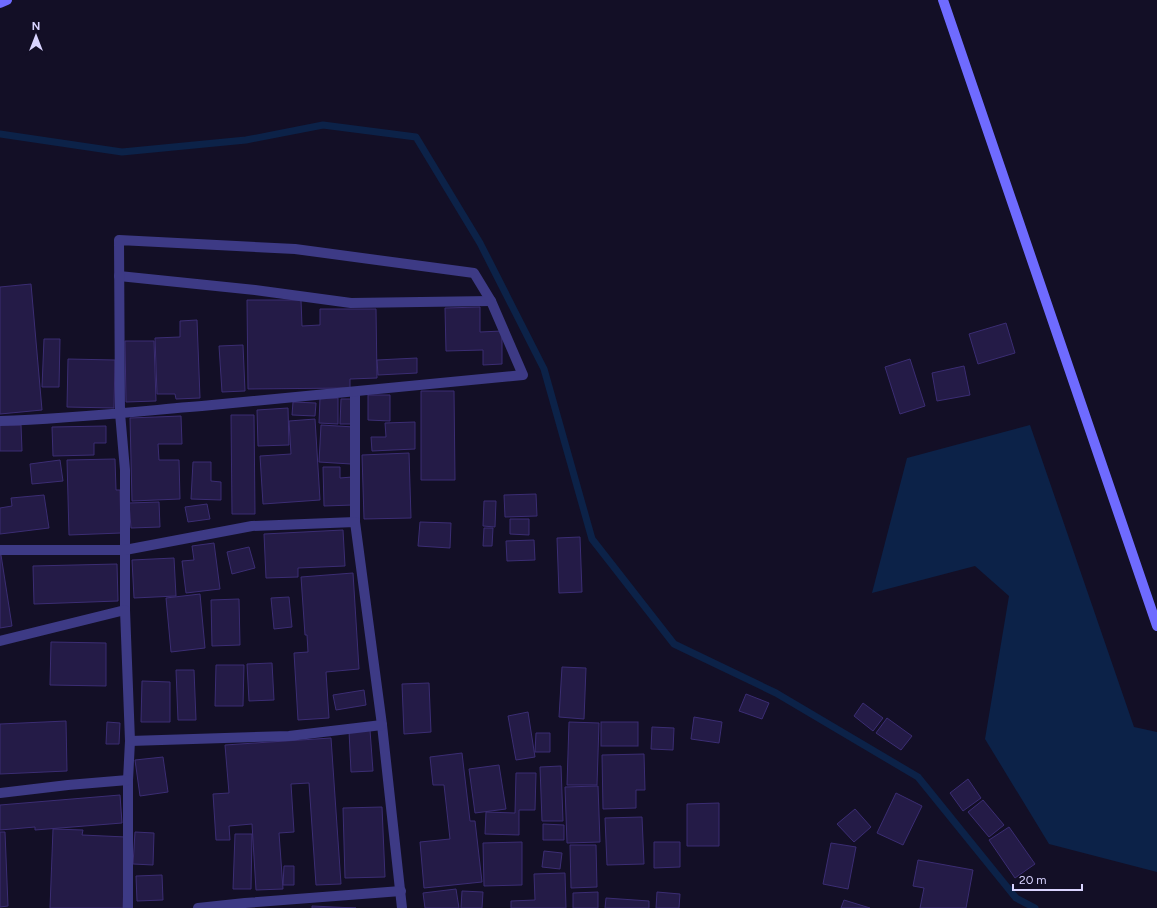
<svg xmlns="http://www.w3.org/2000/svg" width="1157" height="908" font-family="Figtree,sans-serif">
<rect width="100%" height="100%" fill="#130f26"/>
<polygon fill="#0c2248" points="1030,425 1134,727 1157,732 1157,872 1049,844 985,739 1009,596 975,566 872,593 907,458"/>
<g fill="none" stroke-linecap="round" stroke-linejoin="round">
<polyline stroke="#0c2248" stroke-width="7" points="0,134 122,152 246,140 323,125 416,137 480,243 544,369 592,539 674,644 776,693 918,777 1016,898 1035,908"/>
</g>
<g fill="#241b47" stroke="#3b2d73">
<polygon points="31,284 42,410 0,414 0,287"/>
<polygon points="247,300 301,300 302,326 320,325 320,309 376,309 377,378 350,379 350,388 248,389"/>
<polygon points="480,307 480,332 502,331 502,364 483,365 483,350 446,351 445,308"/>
<polygon points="197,320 200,398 176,399 175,394 157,394 155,338 180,337 180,321"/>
<polygon points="1006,323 1015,353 978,364 969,334"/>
<polygon points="44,339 60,339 59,387 42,387"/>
<polygon points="125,341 154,341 156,401 126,402"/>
<polygon points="243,345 245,391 222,392 219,346"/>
<polygon points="417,358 417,373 378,375 377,360"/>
<polygon points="68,359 115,360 114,408 67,407"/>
<polygon points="910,359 925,406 900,414 885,367"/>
<polygon points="964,366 970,395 937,401 932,373"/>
<polygon points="421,391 454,391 455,480 421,480"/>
<polygon points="368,395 390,395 390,421 368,420"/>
<polygon points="320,398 338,398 338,424 319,423"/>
<polygon points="341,399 353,399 352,424 340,424"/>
<polygon points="293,402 316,403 315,416 292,415"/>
<polygon points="288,408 289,445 258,446 257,410"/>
<polygon points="231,415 254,415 255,514 232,514"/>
<polygon points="181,416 182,444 158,444 159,460 179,460 180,499 132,501 130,418"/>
<polygon points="315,419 320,500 263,504 260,456 291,454 289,421"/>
<polygon points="415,422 415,449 372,451 371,437 386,437 385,423"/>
<polygon points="0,425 21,425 22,451 0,451"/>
<polygon points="321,425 354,427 351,464 319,462"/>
<polygon points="106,426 106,443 94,443 94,455 53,456 52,427"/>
<polygon points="409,453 411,518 364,519 362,455"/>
<polygon points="115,459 116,490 120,490 121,533 69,535 67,460"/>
<polygon points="60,460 63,481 32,484 30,464"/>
<polygon points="193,462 211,462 211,481 221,482 221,500 191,499"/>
<polygon points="323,467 340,467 340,478 352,477 353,505 324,506"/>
<polygon points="536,494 537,516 505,517 504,495"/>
<polygon points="44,495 49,528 0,534 0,508 12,506 11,498"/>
<polygon points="484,501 496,501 495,527 483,526"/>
<polygon points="159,502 160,527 131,528 129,503"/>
<polygon points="207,504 210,519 188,522 185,507"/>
<polygon points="510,519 529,519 529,535 510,534"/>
<polygon points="420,522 451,523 450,548 418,546"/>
<polygon points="484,528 493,528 492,546 483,546"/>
<polygon points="343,530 345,566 298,568 298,577 266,578 264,534"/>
<polygon points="580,537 582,592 559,593 557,538"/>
<polygon points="534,540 535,560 507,561 506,541"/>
<polygon points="214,543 220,589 186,593 182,561 194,560 192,546"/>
<polygon points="249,547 255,568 232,574 227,552"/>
<polygon points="0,555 1,555 12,626 0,628"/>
<polygon points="174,558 176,596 134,598 132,560"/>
<polygon points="117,564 118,601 34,604 33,566"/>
<polygon points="353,573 359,669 326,672 329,718 298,720 294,653 308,652 307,635 305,635 301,577"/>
<polygon points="200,594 205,648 171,652 166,598"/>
<polygon points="289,597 292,627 274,629 271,598"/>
<polygon points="239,599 240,645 212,646 211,600"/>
<polygon points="51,642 106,643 106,686 50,685"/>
<polygon points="272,663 274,700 249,701 247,664"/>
<polygon points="216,665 244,665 243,706 215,706"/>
<polygon points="562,667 586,668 584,719 559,717"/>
<polygon points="176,670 194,670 196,720 178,720"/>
<polygon points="142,681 170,682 170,722 141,722"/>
<polygon points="429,683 431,732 404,734 402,684"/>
<polygon points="364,690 366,705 336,710 333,695"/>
<polygon points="746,694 769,703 762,719 739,711"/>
<polygon points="863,703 883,718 873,731 854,716"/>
<polygon points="528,712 535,757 516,760 508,716"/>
<polygon points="694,717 722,722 719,743 691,739"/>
<polygon points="887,718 912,736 901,750 876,733"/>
<polygon points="66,721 67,771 0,774 0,724"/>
<polygon points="107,722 120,723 119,744 106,744"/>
<polygon points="569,722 599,723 597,785 567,785"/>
<rect x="601" y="722" width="37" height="24"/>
<polygon points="652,727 674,728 673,750 651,749"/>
<polygon points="370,730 373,771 351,772 349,731"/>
<polygon points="536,733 550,733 550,752 535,752"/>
<polygon points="331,738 341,884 316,885 309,783 291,784 294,832 279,833 283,889 256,890 252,824 229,826 230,840 216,840 213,794 229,793 225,745"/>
<polygon points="462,753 470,821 475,821 482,882 424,888 420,842 450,839 444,785 433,785 430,757"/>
<polygon points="644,754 645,790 636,790 636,808 603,809 602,755"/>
<polygon points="163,757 168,792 140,796 135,760"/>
<polygon points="499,765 506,809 475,813 469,769"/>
<polygon points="561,766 563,821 542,821 540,767"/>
<polygon points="516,773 536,773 535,810 519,810 519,835 485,834 486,812 515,813"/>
<polygon points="968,779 981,798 963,811 950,793"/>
<polygon points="598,786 600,842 567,843 565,787"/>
<polygon points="896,793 922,806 903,845 877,833"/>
<polygon points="120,795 122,823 35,830 35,827 0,830 0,805"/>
<polygon points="983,800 1004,825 989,837 968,812"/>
<polygon points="719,803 719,846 687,846 687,804"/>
<polygon points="382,807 385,877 345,878 343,808"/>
<polygon points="855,809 871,827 854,842 837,824"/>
<polygon points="642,817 644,864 607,865 605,818"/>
<polygon points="543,824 564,825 564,840 543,840"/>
<polygon points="1009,827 1035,864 1015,878 989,840"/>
<polygon points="53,829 83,830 82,835 126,837 123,908 50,908"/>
<polygon points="0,832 5,832 8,906 0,907"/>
<polygon points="135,832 154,833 153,865 133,864"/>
<polygon points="235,834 252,834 251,889 233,889"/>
<polygon points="522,842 522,885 484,886 483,843"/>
<polygon points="654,842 680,842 680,867 654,868"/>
<polygon points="831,843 856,847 848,889 823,884"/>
<polygon points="570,845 596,845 597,887 571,888"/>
<polygon points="544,851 562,853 560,869 542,867"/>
<polygon points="918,860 973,870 966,908 920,908 924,888 913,886"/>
<polygon points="284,866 294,866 294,885 283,885"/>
<polygon points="565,873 566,908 511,908 511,901 535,900 534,874"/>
<polygon points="162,875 163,900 137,901 136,876"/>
<polygon points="456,889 459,908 425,908 423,893"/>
<polygon points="462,891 483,892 482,908 461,908"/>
<polygon points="598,892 598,908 573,908 573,893"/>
<polygon points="657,892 680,894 679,908 656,908"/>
<polygon points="606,898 649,901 649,908 605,908"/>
<polygon points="844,900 870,908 841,908"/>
<polygon points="312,906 356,908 312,908"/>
</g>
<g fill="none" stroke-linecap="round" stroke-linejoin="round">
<g stroke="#3d3a85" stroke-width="10">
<polyline points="119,276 255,290 351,303 491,301"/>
<polyline points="355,392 355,522"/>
<path d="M0 421C71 419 141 411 212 405 315 395 419 386 523 375L491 301 474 273 295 249 119 240 120 413 125 470V610"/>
<polyline points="0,550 125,550 252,526 355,522 382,725 402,908"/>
<polyline points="0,641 125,610 130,741 128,780 128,908"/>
<polyline points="130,741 289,736 382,725"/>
<polyline points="0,793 68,785 128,780"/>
<polyline points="198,908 245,903 401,891"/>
</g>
<g stroke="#6f6bff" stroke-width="10">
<polyline points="943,0 1157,626"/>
<polyline points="0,3 7,0"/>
</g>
</g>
<g transform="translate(36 36)" stroke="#130f26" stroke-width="3" paint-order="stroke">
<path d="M0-3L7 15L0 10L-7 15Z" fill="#d9d4ff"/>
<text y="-6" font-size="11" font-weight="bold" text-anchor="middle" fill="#d9d4ff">N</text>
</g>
<path d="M1013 884v6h69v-6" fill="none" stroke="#d9d4ff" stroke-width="2"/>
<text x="1019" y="884" font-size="12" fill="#d9d4ff" stroke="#130f26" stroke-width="3" paint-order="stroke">20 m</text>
</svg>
